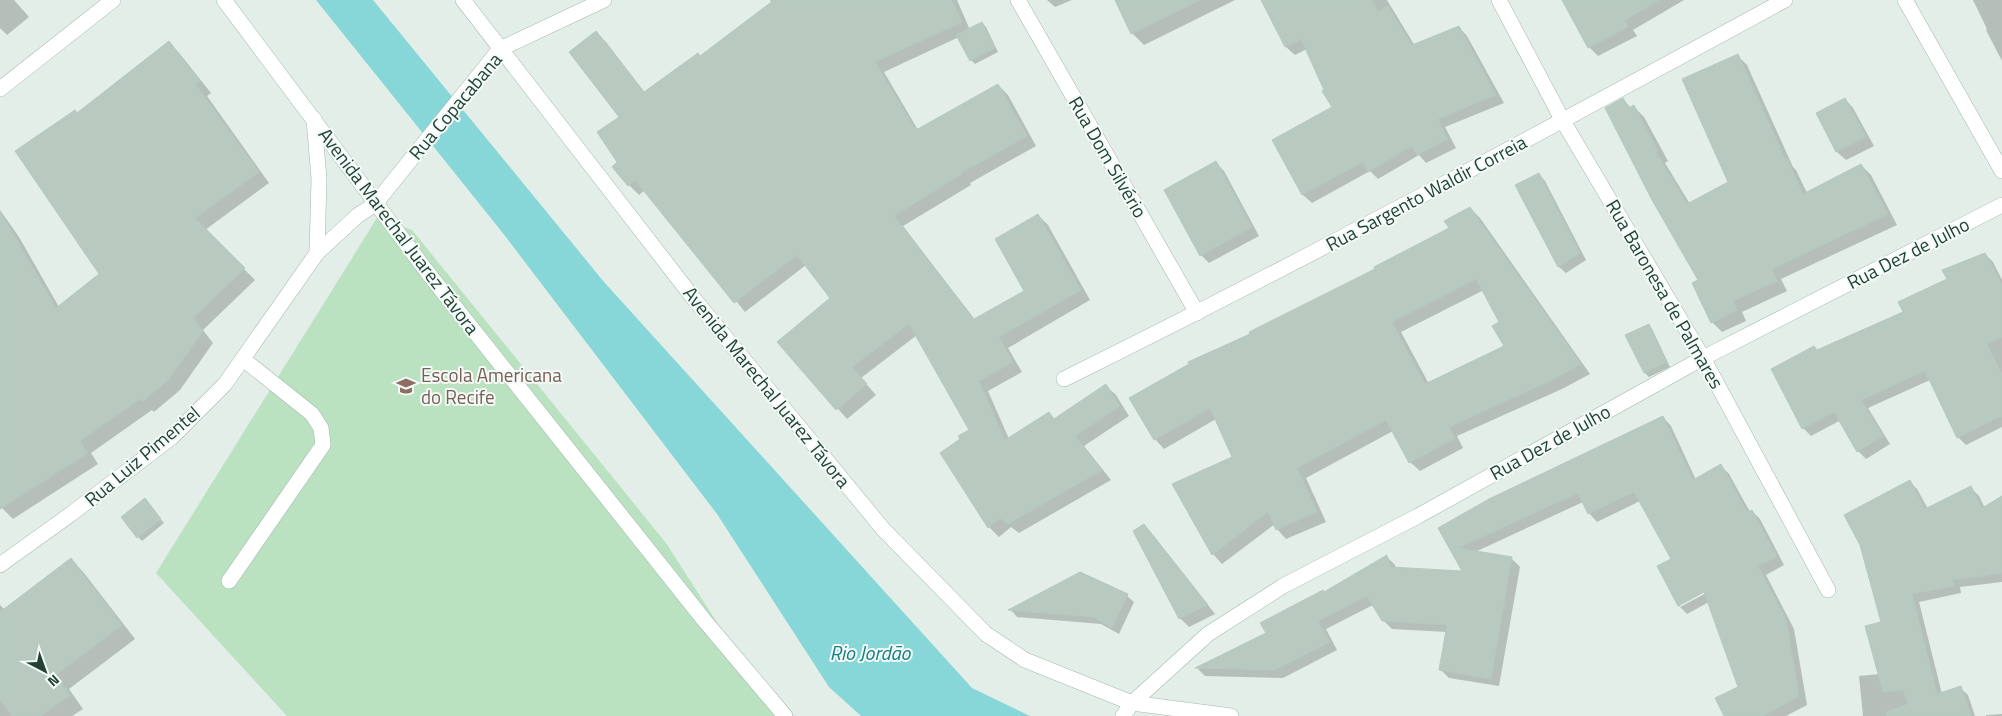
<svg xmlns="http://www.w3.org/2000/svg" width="2002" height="716" font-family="'Titillium Web',sans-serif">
<rect width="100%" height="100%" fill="#e3eee8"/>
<polygon fill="#bae1c0" points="377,218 412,230 666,543 777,716 287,716 156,573"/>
<polygon fill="#87d6d8" points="316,0 373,0 604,282 972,688 1030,716 861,716 829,687 717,514 502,232"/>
<g fill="#0003" fill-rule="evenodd">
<polygon points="0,0 14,0 29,17 7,35 0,28"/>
<polygon points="770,0 957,0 970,30 982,23 986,27 998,52 975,64 971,60 959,37 884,72 918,130 998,85 1008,95 1036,146 970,183 971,185 903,226 975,320 1026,291 1038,215 1048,225 1090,300 1008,348 1022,372 988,391 1009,439 1049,413 1055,420 1106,386 1116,395 1129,416 1084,446 1111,480 1019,533 1011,527 999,537 989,527 962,440 971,431 917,335 861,378 876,395 847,419 779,342 832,299 806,265 745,312 645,190 639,195 629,185 619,163 620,117 596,32 606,42 645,93 701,57 772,3"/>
<polygon points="1047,0 1072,0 1055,7"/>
<polygon points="1117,0 1235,0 1144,45 1132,33"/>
<polygon points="1282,0 1387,0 1415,46 1459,27 1467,36 1504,103 1445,127 1456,148 1426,163 1419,155 1378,179 1370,171 1312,203 1303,195 1274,141 1333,108 1307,49 1295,55 1286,47 1266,8"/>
<polygon points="1564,0 1684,0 1633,30 1637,36 1598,56 1589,47"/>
<polygon points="1973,0 2002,0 2002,61 1986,30 1987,29"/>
<polygon points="169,43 180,54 211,93 207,96 269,183 205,230 255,280 203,330 213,343 180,390 154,412 152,410 91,453 98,464 13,519 0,506 0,210 19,237 59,307 101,274 77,114"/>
<polygon points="1737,55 1747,65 1793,167 1796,170 1807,193 1861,165 1871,175 1897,225 1781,279 1787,291 1742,312 1746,321 1722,332 1712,322 1700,281 1623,100 1631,108 1634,107 1644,117 1668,161 1665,163 1690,204 1730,183"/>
<polygon points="1845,99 1853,108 1874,146 1846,160 1837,152 1818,113"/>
<polygon points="1216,163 1224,171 1259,236 1209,263 1201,255"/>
<polygon points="1539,174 1545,181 1586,260 1566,273 1559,267"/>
<path d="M1470 208 1480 218 1590 374 1562 389 1457 436 1463 448 1420 471 1410 462 1393 431 1306 478 1326 522 1286 539 1277 529 1275 524 1222 564 1213 554 1233 458 1216 419 1164 449 1155 439 1251 334 1451 229ZM1484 290 1501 322 1506 347 1429 384 1401 332Z"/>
<polygon points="1985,254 1993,262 2002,280 2002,427 1966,445 1958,437 1930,380 1868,408 1890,444 1866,459 1858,451 1841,420 1811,436 1803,428 1772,369 1814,347 1818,351 1905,313"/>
<polygon points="1648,325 1652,329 1670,367 1649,377 1645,373 1627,336"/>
<path d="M1663 417 1671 426 1696 480 1721 466 1729 474 1750 512 1752 511 1760 519 1784 565 1766 575 1794 629 1807 705 1786 716H1725L1739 688 1709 602 1687 614 1679 606 1673 559 1640 501 1597 522 1589 513 1583 502 1475 552 1512 559 1520 567 1499 686 1449 678 1440 669 1447 632 1392 629 1383 620 1373 605 1326 629 1337 650 1283 678 1205 676 1198 669 1267 633 1324 593 1387 557 1395 565 1396 569 1464 573 1440 529ZM1709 588 1710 591 1680 607V604Z"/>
<polygon points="1909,481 1917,489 1928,509 1971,488 1979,496 1985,508 2002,498 2002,582 1960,587 1961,593 1919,602 1942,694 1960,688 1968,695 1975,716 1863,716 1859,676 1880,674 1883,623"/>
<polygon points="148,504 164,523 142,541 138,537"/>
<polygon points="1144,525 1152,534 1215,614 1189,627 1180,618"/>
<polygon points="71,559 84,573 135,639 69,689 83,709 72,716 0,716 0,605 5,610"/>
<polygon points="1080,573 1127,596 1134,602 1119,634 1101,624 1017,617 1011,610"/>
<polygon points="2002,714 2002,716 1986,716 1986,715"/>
</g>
<g fill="#b8cac0" stroke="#b5c9be" fill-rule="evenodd">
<polygon points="774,0 952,0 962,22 875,62 916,130 998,84 1027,136 961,173 962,174 894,216 974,319 1024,291 995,239 1038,214 1081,290 999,337 1013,362 979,381 1005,440 1049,412 1054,419 1106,384 1120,406 1075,436 1102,470 1008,524 1000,518 988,528 940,453 960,439 958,436 969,430 909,324 852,367 867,384 836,410 777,342 830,298 797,255 734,303 635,180 628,186 612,167 617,162 597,132 619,117 569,52 596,31 644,92 698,53 700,56"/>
<polygon points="1115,0 1200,0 1131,34"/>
<polygon points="1261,0 1372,0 1378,12 1388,6 1412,45 1459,26 1496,95 1438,119 1448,139 1417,155 1412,146 1368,172 1363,162 1302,195 1272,140 1332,107 1322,91 1324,90 1301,39 1285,47"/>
<polygon points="1562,0 1659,0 1625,20 1628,27 1588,48"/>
<polygon points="982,22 995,48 970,61 956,35"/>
<polygon points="169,41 200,81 196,85 259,172 195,218 245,268 193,318 203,331 169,379 142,402 140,399 80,441 88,453 0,509 0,211 56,308 99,274 15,151 75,110 77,113"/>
<polygon points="1738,54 1785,159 1787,159 1803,194 1861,164 1888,214 1772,269 1777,281 1733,301 1737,310 1711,323 1692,283 1698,280 1652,200 1605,108 1623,98 1629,108 1634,105 1658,151 1656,152 1687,204 1728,182 1682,79"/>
<polygon points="1845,98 1866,137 1836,152 1816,113"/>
<polygon points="1216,161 1252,227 1200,256 1164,190"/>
<polygon points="1539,173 1580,253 1558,267 1515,185"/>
<path d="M1470 207 1581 364 1552 380 1449 427 1455 438 1409 463 1386 420 1297 468 1317 512 1276 530 1268 512 1212 555 1172 484 1232 457 1210 408 1154 440 1129 398 1189 364 1188 362 1250 334 1249 332 1375 269 1374 267 1449 228 1444 221ZM1476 279 1499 322 1492 326 1504 346 1425 384 1392 322Z"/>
<polygon points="1985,253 2002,285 2002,337 1987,344 2002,374 2002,416 1957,438 1925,371 1861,400 1883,436 1857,452 1834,412 1802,429 1771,369 1814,346 1817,350 1903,312 1898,302 1947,279 1942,270"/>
<polygon points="1649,324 1667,362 1644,373 1625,335"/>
<polygon points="1663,416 1693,480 1721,464 1747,512 1752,510 1777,557 1758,566 1786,619 1799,696 1763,716 1724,716 1715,698 1738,687 1704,592 1678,606 1657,566 1671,559 1634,492 1588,514 1578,493 1458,548 1512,557 1491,679 1439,670 1447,625 1382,621 1367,596 1318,621 1330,642 1275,670 1195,668 1266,633 1260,623 1323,590 1324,592 1387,555 1390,567 1462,571 1438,528 1489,499"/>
<polygon points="1910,480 1925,509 1971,486 1982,508 2002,496 2002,573 1952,580 1954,586 1912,594 1937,694 1961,686 1971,716 1887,716 1886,712 1908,704 1903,690 1883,692 1865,626 1881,622 1860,545 1844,515"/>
<polygon points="145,498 161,519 137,538 121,517"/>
<polygon points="1144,524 1208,605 1179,619 1133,531"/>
<polygon points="71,558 122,625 56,675 70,695 41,716 12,716 0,700 0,612"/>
<polygon points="1080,572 1128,594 1112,628 1093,617 1008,610"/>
</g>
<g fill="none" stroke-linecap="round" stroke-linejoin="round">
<g stroke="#a5b7af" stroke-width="16">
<polyline id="service" points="229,581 323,445 321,428 312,414 243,359"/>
</g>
<g stroke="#a5b7af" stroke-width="16">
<g id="minor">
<polyline points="1018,0 1197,313"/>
<polyline points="1499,0 1563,121 1703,358 1828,590"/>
<polyline points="1905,0 2002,171"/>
<polyline points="0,89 113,0"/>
<polyline points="314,119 319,179 317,253"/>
<path d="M1064 379C1307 259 1546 130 1785 0"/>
<polyline points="0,565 71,514 172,437 225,384 317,253 357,216 375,204 500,49 604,0"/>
</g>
</g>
<g stroke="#a0bbaf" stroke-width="16">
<g id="secondary">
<polyline points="224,0 428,273 704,620 785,716"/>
<polyline points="463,0 694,299 883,529 986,634 1025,660 1132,703 1231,716"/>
<polyline points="1123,716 1132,703 1208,634 1283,586 1418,516 1703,358 2002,205"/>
</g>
</g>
<use href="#service" stroke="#fff" stroke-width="15"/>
<use href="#minor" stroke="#fff" stroke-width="15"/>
<use href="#secondary" stroke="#fff" stroke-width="15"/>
</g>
<defs>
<g id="school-bare" transform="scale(1.5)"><path d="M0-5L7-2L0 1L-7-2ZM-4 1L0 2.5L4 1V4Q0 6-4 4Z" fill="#8d6e63" stroke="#f4faf7" stroke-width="2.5" paint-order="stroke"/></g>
</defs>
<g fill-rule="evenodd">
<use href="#school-bare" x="406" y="386"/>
</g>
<g text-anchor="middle" stroke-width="4" stroke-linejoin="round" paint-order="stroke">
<g font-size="19" fill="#214235" stroke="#f4faf7">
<text transform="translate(455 106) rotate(-50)" y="7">Rua Copacabana</text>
<text transform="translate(1108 157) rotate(60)" y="7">Rua Dom Silvério</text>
<text transform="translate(1426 193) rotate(-28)" y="7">Rua Sargento Waldir Correia</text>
<text transform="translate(399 231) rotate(53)" y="7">Avenida Marechal Juarez Távora</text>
<text transform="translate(1908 253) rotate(-27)" y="7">Rua Dez de Julho</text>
<text transform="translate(1665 294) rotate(60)" y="7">Rua Baronesa de Palmares</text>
<text transform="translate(767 387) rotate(51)" y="7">Avenida Marechal Juarez Távora</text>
<text transform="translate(1550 442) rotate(-29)" y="7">Rua Dez de Julho</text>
<text transform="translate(142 456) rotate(-40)" y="7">Rua Luiz Pimentel</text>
</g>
<g font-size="19" fill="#785e54" stroke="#f4faf7" text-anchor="start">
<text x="421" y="382">Escola Americana<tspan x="421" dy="22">do Recife</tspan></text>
</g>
<g font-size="20" font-style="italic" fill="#147f84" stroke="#f4faf7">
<text x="870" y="660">Rio Jordão</text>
</g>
</g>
<g transform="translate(45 671) rotate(139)" stroke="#f4faf7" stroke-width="4" paint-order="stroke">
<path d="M0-4L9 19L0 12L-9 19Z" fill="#214235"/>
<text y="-8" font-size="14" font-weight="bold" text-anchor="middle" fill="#214235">N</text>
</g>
</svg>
